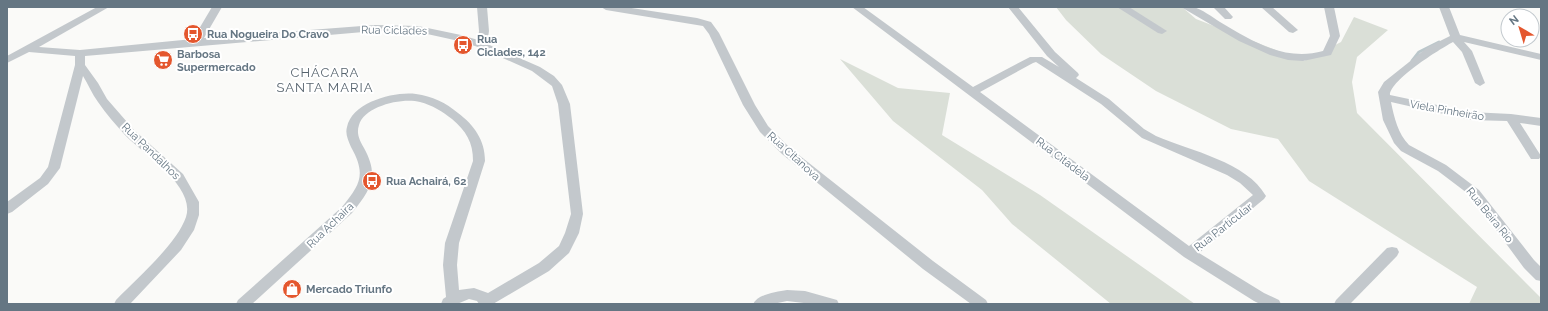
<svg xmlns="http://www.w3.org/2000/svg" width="1548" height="311" font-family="Raleway,sans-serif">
<rect width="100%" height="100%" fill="#fafaf8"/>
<g fill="#dadfd7">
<polygon points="1056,7 1182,7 1196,19 1304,61 1341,42 1354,17 1388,30 1357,57 1352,82 1357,113 1541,298 1541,304 1469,304 1477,287 1309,181 1278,139 1231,129 1156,91 1101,54 1066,20"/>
<polygon points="840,59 898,88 950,93 942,135 1040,195 1195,304 1111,304 1012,224 982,190 893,121"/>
</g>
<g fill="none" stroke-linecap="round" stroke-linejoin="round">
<polyline stroke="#bbc7cb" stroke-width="3" points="1412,61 1419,52 1439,42"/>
<g fill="#c3c8cc" fill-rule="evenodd">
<path d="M97 7H109L39 47 80 50 193 39 212 7H222L204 38 375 25 418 26 461 35 478 40 479 31 477 7H487L489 31 487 44 540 67 554 76 562 85 570 104 583 214 579 233 569 253 549 271 493 304H479L477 301 469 299 457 304H441L443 299 446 297 443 265 445 243 473 161C473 142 466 131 452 119 443 112 432 105 420 102 403 97 364 106 359 125 356 134 360 141 364 148 380 177 370 190 352 213L252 304H236L238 300 342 207C361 184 366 174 351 147 348 140 345 134 347 127 352 102 395 91 416 94 432 96 446 103 458 113 474 125 485 140 485 161L459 243 457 265 459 290 474 288 488 293 539 263 559 246 565 233 571 214 558 104 552 86 532 71 478 47 459 41 418 32 375 31 85 56V65L98 83 107 99 134 130 183 174 199 202V215L194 230 181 250 130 304H114L116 300C136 279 177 244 186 217 196 186 143 154 125 135 116 125 106 114 98 102 92 94 88 84 83 76L60 168 48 184 12 212 7 214V202L40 178 48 167 75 65V56L29 52 7 63V56Z"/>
<polygon points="601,7 625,7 697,18 711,22 719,33 755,105 768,126 790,148 933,261 986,300 988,304 971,304 923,269 782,154 760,132 743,105 709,34 703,26 606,10"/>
<path d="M852 7H863L973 87 1030 57H1042L1059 67 1047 56 1008 7H1018L1055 52 1078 73 1079 75 1076 78 1109 99 1144 129 1156 136C1191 151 1247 162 1266 196L1264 199 1199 253 1264 293 1279 300 1281 304H1260L1254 301 1184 257ZM1036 62 1101 104 1142 138 1227 175 1240 183 1253 195 1189 246 980 92 1033 63Z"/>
<polygon points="1117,7 1129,7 1167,31 1162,34 1158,33"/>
<path d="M1181 7C1185 7 1190 6 1193 7 1202 9 1212 17 1220 22 1252 41 1285 62 1323 51L1330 36 1324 7H1334L1340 36 1331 55 1303 61 1288 60 1270 55 1239 41Z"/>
<polygon points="1213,7 1224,7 1233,17 1231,19 1225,19"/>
<polygon points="1261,7 1272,7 1298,30 1293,33 1289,32"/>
<path d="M1439 7H1449L1460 35 1541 54V60L1464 42 1472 51 1485 83 1480 86 1475 83 1462 52 1453 42C1440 49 1390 80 1390 95L1470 112 1511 114 1541 118V126L1520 123 1541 156 1539 159H1531L1507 121 1470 120 1391 102C1394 117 1398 134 1409 145L1446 165 1479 190 1534 260 1541 267V281L1536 280 1524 268 1471 196 1438 171 1401 151 1394 143 1383 120 1378 92 1384 82 1428 47 1450 36Z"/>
<polygon points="1392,247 1397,248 1399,252 1397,256 1350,304 1334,304 1336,300 1387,248"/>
<path d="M787 290 805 291 837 300 839 304H812L787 301 773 304H753C758 294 776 292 787 290Z"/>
</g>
</g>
<defs>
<g id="bus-disc" transform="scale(1)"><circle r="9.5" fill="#e4572e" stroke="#fff"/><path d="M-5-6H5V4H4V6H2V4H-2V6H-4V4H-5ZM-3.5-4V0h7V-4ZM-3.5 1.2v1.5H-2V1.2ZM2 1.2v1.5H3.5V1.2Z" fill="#fff"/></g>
<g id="supermarket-disc" transform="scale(1)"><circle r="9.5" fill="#e4572e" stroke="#fff"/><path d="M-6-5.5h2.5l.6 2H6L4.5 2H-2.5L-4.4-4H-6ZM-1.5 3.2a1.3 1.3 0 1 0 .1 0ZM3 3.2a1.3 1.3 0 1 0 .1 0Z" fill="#fff"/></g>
<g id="shop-disc" transform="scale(1)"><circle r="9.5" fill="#e4572e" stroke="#fff"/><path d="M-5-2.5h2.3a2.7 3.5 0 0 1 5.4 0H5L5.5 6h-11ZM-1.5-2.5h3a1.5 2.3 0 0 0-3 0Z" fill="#fff"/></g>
</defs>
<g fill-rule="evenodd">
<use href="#bus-disc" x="193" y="34"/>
<use href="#bus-disc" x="463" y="45"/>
<use href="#supermarket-disc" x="163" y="60"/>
<use href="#bus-disc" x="372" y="181"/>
<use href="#shop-disc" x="292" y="289"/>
</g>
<g text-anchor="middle" stroke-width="4" stroke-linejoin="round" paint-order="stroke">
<g font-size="11" fill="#657683" stroke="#fff">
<text transform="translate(394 30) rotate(1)" y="4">Rua Ciclades</text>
<text transform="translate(1447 110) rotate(10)" y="4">Viela Pinheirão</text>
<text transform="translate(151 151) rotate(44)" y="4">Rua Pandalhos</text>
<text transform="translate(794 156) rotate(42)" y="4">Rua Citanova</text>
<text transform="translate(1063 159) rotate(37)" y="4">Rua Citadela</text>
<text transform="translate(1490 215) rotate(51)" y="4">Rua Beira Rio</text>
<text transform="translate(330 225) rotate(-44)" y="4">Rua Achaira</text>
<text transform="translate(1223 227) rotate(-38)" y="4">Rua Particular</text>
</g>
<g font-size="11" font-weight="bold" fill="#657683" stroke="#fff" text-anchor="start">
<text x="207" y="38">Rua Nogueira Do Cravo</text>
<text x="477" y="43">Rua<tspan x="477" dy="13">Ciclades, 142</tspan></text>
<text x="177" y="58">Barbosa<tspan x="177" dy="13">Supermercado</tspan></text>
<text x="386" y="185">Rua Achairá, 62</text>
<text x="306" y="293">Mercado Triunfo</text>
</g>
<g font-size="13" letter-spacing="1" fill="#57646e" stroke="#fff">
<text x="325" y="77">CHÁCARA<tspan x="325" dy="15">SANTA MARIA</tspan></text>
</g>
</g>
<rect width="1548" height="311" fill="none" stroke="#657683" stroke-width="16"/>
<g transform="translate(1520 28) rotate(322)"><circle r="19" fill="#ffffff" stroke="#c1c8cd"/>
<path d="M0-3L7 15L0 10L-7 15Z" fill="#e4572e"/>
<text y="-6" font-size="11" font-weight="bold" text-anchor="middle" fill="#657683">N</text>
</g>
</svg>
